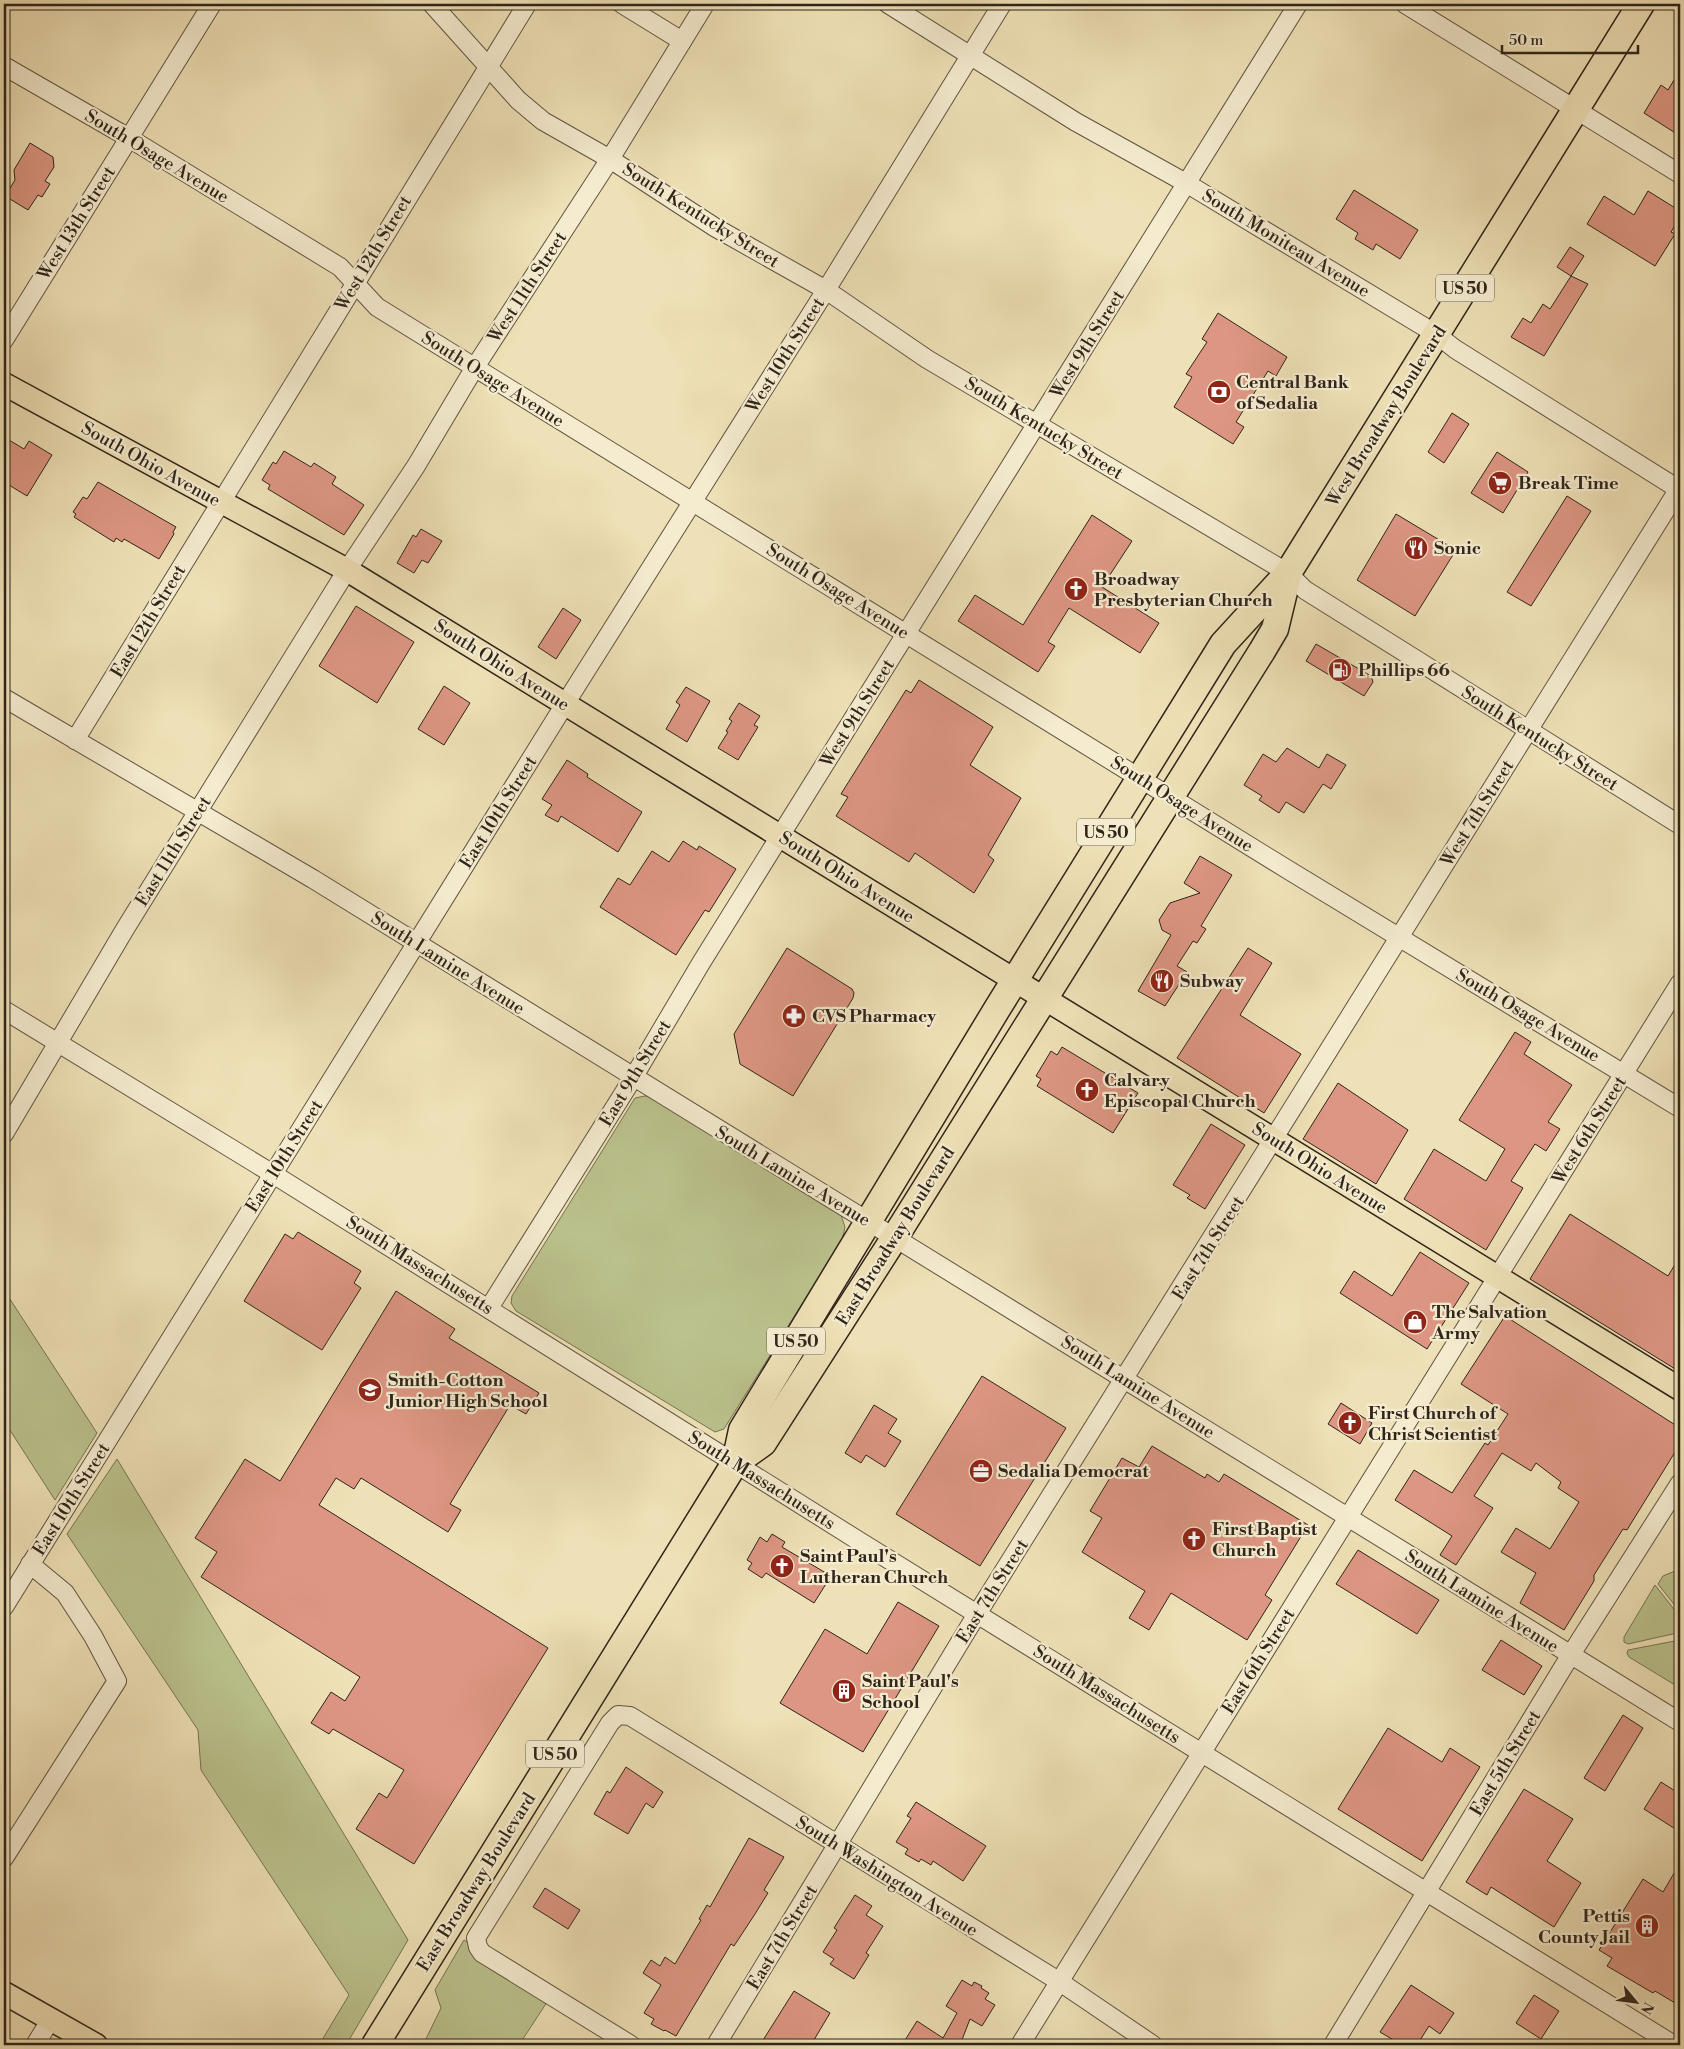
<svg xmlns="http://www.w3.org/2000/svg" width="1684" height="2049" font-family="'Libre Bodoni',serif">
<rect width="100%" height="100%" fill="#efe1b7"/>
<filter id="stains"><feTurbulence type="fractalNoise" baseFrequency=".004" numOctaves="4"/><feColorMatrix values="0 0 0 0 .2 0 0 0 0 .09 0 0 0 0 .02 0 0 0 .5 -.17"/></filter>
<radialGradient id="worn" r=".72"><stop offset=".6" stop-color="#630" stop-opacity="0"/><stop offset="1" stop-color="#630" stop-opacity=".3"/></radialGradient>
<g fill="#bbc28d" stroke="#757454">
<polygon points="645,1096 655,1098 841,1215 845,1227 842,1240 724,1429 715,1432 516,1311 511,1303 512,1296 635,1098"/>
<polygon points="4,1290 97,1433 55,1500 4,1421"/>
<polygon points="117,1459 408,1940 346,2045 319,2045 349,1995 201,1770 198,1730 67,1534"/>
<polygon points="1680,1569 1680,1612 1658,1584 1663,1576"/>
<polygon points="1655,1585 1680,1617 1677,1633 1628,1644 1624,1642 1624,1637"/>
<polygon points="1680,1640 1680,1688 1629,1657 1627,1653 1628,1650"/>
<polygon points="464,1940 551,1996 519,2045 423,2045 441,2008 435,1990"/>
</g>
<g fill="#dd9683" stroke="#2f251a">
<polygon points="1680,70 1680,136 1644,113 1661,85 1668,90"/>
<polygon points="30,143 53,157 54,167 45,181 50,184 42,197 38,195 28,210 5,196 15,180 14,170"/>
<polygon points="1354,190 1418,230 1400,259 1376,244 1373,250 1355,239 1358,233 1336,219"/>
<polygon points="1648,191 1680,211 1680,217 1671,232 1675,234 1655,266 1587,224 1604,196 1634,215"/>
<polygon points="1570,247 1584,256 1571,276 1557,267"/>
<polygon points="1571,276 1588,284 1544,356 1511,337 1523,318 1531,323 1543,304 1550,309"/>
<polygon points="1218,313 1287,357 1276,376 1268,371 1236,422 1244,427 1233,444 1174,407 1192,377 1186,374 1207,342 1202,339"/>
<polygon points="1452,413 1469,424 1444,463 1428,452"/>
<polygon points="4,437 24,449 29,441 52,455 27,496 4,482"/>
<polygon points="284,451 311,467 314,463 336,477 332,484 364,505 344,535 268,489 270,485 262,480 273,462 276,464"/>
<polygon points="1497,452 1528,472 1503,513 1471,493"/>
<polygon points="98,482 176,527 173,532 174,534 159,559 124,539 122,542 116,538 114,542 74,517 76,514 73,512 83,497 87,499"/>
<polygon points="1567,496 1591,511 1531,606 1507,592"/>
<polygon points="1396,514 1456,550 1415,616 1357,580"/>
<polygon points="1092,515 1132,541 1102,587 1159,623 1140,653 1069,608 1048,642 1055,646 1038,672 958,621 975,595 1023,625"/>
<polygon points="421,529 442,541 428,563 422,560 414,573 397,563 413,535 416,537"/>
<polygon points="356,606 414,642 377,703 319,666"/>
<polygon points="563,608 581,620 556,659 538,647"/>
<polygon points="1316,644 1371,676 1373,682 1364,696 1306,661"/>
<polygon points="919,680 993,727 970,765 1021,798 988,855 994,860 974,893 915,853 909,862 836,816 848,797 841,794 906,690 911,693"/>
<polygon points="444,686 470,703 444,745 418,729"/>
<polygon points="686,687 710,701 687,742 666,729 680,705 676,702"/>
<polygon points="739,703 760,716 754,725 758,727 738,760 718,748 728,732 726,731 732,721 729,719"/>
<polygon points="1287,748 1319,768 1327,754 1346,765 1331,789 1323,784 1304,813 1286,802 1279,813 1259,800 1262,796 1244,785 1263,754 1276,762"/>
<polygon points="567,760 588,774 587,777 642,812 618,852 561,816 558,822 545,815 552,805 542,799"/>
<polygon points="683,841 697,850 699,846 736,869 709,912 705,910 676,955 600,907 618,878 630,885 652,851 669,862"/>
<polygon points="1200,856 1232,875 1201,926 1206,929 1197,943 1193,941 1177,966 1187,972 1165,1006 1138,991 1171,935 1162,930 1159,920 1170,903 1200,893 1184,883"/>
<polygon points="787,948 852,989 854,993 853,998 793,1096 740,1064 734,1034"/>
<polygon points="1248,948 1272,963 1240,1015 1301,1054 1264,1113 1177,1058"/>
<polygon points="1515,1032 1531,1042 1524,1054 1572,1085 1548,1122 1560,1129 1546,1151 1535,1144 1511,1181 1523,1188 1486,1250 1404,1199 1434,1149 1486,1181 1505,1149 1459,1120"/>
<polygon points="1062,1047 1138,1093 1113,1133 1037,1086 1041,1079 1036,1076 1051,1051 1057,1055"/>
<polygon points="1338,1083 1408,1130 1376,1184 1303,1139"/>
<polygon points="1211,1124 1245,1145 1205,1209 1187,1198 1190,1195 1173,1185"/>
<polygon points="1570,1214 1668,1276 1680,1256 1680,1372 1530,1279"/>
<polygon points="298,1232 361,1271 354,1283 361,1288 322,1350 244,1301 285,1234 293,1239"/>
<polygon points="1420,1252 1469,1283 1427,1349 1340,1293 1354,1271 1392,1296"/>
<polygon points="396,1291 455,1329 449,1338 539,1393 526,1414 510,1405 450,1504 461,1510 448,1532 361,1478 354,1489 336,1478 319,1505 548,1648 414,1864 356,1829 379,1793 387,1798 404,1770 333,1729 329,1734 311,1723 331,1692 345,1701 360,1677 201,1577 217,1552 195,1538 245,1459 280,1481"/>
<polygon points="1505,1316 1680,1428 1680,1444 1627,1530 1623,1529 1594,1575 1594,1581 1564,1630 1520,1603 1536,1573 1501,1552 1516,1528 1550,1549 1579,1502 1558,1488 1561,1482 1536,1463 1531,1471 1502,1453 1474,1496 1493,1508 1456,1565 1440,1555 1452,1536 1395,1500 1414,1470 1452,1493 1485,1443 1488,1445 1508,1414 1461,1384"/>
<polygon points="982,1376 1066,1428 980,1566 896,1514"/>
<polygon points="1341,1403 1372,1423 1360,1444 1328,1424"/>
<polygon points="874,1405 897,1419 888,1433 901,1441 885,1467 866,1455 861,1463 845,1453"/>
<polygon points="1152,1446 1205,1478 1207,1474 1219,1482 1224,1474 1308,1525 1265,1595 1272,1600 1247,1640 1171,1593 1149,1630 1129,1618 1145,1591 1082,1552 1102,1518 1090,1511 1122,1458 1139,1467"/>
<polygon points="772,1534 785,1542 782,1547 831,1576 814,1603 766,1573 762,1578 748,1569 752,1563 747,1560 760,1537 767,1542"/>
<polygon points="1358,1550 1439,1600 1417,1634 1336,1584"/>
<polygon points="898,1602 939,1626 863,1752 780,1703 825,1629 867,1654"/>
<polygon points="1501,1640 1542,1666 1524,1695 1482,1670"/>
<polygon points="1623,1715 1643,1728 1605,1791 1584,1778"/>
<polygon points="1388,1728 1442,1762 1450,1748 1480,1767 1422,1861 1338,1809"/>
<polygon points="626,1767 663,1792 653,1808 646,1803 628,1834 594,1814 607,1791 610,1793"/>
<polygon points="1661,1782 1680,1794 1680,1832 1644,1809"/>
<polygon points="1524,1789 1573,1819 1547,1861 1581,1883 1554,1927 1491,1887 1487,1895 1466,1882"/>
<polygon points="916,1802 986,1846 963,1881 933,1861 931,1865 921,1859 919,1862 905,1854 908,1849 896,1842 911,1818 907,1816"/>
<polygon points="749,1838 784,1857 764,1890 768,1893 755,1914 734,1946 731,1944 676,2036 665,2030 664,2031 651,2024 654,2019 644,2013 661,1985 643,1973 651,1960 660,1966 665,1957 675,1964 701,1920 699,1919 707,1905 710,1907"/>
<polygon points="1680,1863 1680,2006 1655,1991 1653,1993 1607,1966 1612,1958 1599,1950 1643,1879 1663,1892"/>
<polygon points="545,1888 580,1910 568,1929 533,1907"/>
<polygon points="855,1895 872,1906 866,1915 883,1926 866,1953 869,1955 854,1979 830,1964 834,1959 823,1952 837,1930 834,1928"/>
<polygon points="962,1980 972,1986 974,1982 982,1986 981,1988 989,1993 985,1999 995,2005 982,2026 970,2019 960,2045 902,2045 917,2021 943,2038 957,2013 946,2006"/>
<polygon points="1411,1985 1454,2013 1440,2034 1429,2026 1417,2045 1402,2045 1380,2032"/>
<polygon points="794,1991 830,2013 811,2045 760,2045"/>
<polygon points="1534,1995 1559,2011 1541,2039 1516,2023"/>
</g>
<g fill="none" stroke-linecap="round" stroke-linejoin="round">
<g stroke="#5f5441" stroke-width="20">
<g id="minor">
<polyline points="432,4 518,100 543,121 610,159 716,228 826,290 927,359 1288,573 1305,590 1680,825"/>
<polyline points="622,4 682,41"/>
<polyline points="888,4 1076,122 1186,183 1436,334 1455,349 1680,490"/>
<polyline points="1405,4 1680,174"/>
<polyline points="4,66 129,138 340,267 377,307 1290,871 1680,1108"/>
<polyline points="4,340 212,4"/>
<polyline points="4,698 313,879 1680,1722"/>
<polyline points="75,740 527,4"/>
<polyline points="4,1010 273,1174 867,1546 1674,2045"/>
<polyline points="4,1134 125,929 198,811 347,570 416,466 475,367 610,159 705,4"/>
<polyline points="489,1308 633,1078 701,963 1298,4"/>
<polyline points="4,1607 565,704 826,290 1002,4"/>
<polyline points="4,1858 117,1681 93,1636 65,1593 30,1564"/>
<polyline points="35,2045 51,2019"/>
<polyline points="631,2045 482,1953 478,1947 476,1938 610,1723 618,1715 630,1716 1060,1982 1153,2045"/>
<polyline points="716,2045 977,1614 1680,487"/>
<polyline points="1020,2045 1680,983"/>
<polyline points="1333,2045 1570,1656 1680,1483"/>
</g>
</g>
<g stroke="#2f251a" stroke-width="25">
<g id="major">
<polyline points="4,384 347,570 1680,1389"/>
<polyline points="4,1993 96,2045"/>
</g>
</g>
<g stroke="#2f251a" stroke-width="29">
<g id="highway">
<polyline points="735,1463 763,1443 895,1237 1262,651 1275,629 1288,575"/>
<polyline points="375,2045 735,1463 742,1430 997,1009 1223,644 1288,573 1641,4"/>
</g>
</g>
<use href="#minor" stroke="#f5ecd0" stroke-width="18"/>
<use href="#major" stroke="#efe1b7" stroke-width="22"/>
<use href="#highway" stroke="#efe1b7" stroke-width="26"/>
</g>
<defs>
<g id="bank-disc" transform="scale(1.25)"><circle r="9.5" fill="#8f2418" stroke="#f5ecd0"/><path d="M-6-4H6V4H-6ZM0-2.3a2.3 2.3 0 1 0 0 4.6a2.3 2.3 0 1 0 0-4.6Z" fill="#fff"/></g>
<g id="supermarket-disc" transform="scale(1.25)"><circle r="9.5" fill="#8f2418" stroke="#f5ecd0"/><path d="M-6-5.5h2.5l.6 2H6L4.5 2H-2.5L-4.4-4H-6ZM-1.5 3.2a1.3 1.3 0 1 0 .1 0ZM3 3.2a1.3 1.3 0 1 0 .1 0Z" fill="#fff"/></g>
<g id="restaurant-disc" transform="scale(1.25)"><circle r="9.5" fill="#8f2418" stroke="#f5ecd0"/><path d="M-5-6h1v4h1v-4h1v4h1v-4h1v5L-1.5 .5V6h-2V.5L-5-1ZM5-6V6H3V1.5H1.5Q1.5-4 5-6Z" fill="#fff"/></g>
<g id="church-disc" transform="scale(1.25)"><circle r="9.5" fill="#8f2418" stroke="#f5ecd0"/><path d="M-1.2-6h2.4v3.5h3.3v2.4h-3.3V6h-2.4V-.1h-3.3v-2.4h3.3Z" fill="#fff"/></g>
<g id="fuel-disc" transform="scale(1.25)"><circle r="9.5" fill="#8f2418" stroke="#f5ecd0"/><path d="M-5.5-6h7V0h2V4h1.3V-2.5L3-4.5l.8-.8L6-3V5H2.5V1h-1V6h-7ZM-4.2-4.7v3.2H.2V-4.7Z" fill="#fff"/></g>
<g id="pharmacy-disc" transform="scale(1.25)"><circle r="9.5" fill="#8f2418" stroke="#f5ecd0"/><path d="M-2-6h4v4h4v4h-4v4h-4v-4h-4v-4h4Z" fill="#fff"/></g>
<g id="shop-disc" transform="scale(1.25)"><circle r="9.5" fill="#8f2418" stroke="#f5ecd0"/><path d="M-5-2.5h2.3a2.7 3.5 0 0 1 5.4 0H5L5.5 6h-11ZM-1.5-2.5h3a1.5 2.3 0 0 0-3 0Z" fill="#fff"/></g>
<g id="school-disc" transform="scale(1.25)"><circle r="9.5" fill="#8f2418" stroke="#f5ecd0"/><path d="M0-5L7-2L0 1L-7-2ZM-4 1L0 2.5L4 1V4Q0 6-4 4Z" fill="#fff"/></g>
<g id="office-disc" transform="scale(1.25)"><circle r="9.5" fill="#8f2418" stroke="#f5ecd0"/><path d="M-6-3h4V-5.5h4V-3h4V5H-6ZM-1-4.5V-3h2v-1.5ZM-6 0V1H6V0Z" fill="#fff"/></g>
<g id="building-disc" transform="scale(1.25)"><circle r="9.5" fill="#8f2418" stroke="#f5ecd0"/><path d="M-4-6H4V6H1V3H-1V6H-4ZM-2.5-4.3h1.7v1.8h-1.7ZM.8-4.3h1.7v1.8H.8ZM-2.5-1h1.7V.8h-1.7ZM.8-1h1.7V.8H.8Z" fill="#fff"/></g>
</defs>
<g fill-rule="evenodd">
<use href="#bank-disc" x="1219" y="392"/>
<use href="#supermarket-disc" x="1500" y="483"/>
<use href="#restaurant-disc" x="1416" y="548"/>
<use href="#church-disc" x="1076" y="589"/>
<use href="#fuel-disc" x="1340" y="670"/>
<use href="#restaurant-disc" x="1162" y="981"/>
<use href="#pharmacy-disc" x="794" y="1016"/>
<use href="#church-disc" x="1087" y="1090"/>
<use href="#shop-disc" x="1415" y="1322"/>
<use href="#school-disc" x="370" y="1390"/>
<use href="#church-disc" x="1350" y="1423"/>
<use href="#office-disc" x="981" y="1471"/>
<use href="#church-disc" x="1194" y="1539"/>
<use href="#church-disc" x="782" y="1566"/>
<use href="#building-disc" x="844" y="1691"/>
<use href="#building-disc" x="1647" y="1926"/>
</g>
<g text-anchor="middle" stroke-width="4.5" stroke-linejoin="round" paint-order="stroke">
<g fill="#f5ecd0" stroke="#6a6151" stroke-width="1">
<rect x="1436" y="274.5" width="58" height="27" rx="4"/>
<rect x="1077" y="818.5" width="58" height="27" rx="4"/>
<rect x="767" y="1327.5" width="58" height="27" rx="4"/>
<rect x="526" y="1740.5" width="58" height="27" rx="4"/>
</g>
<g font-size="16" font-weight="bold" fill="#2f251a">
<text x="1465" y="294">US 50</text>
<text x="1106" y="838">US 50</text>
<text x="796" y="1347">US 50</text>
<text x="555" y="1760">US 50</text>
</g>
<g font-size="18" fill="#2f251a" stroke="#f5ecd0">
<text transform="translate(157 156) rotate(31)" y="6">South Osage Avenue</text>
<text transform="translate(701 215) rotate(32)" y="6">South Kentucky Street</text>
<text transform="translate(76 223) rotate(-58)" y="6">West 13th Street</text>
<text transform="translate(1286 243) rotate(31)" y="6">South Moniteau Avenue</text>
<text transform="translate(373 253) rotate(-59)" y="6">West 12th Street</text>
<text transform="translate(527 287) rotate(-57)" y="6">West 11th Street</text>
<text transform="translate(1087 344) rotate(-58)" y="6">West 9th Street</text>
<text transform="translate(785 355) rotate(-58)" y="6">West 10th Street</text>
<text transform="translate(493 379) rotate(32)" y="6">South Osage Avenue</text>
<text transform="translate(1386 416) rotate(-58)" y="6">West Broadway Boulevard</text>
<text transform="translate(1044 428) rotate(31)" y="6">South Kentucky Street</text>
<text transform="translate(151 464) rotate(29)" y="6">South Ohio Avenue</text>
<text transform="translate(838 591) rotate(32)" y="6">South Osage Avenue</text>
<text transform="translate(148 621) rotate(-59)" y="6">East 12th Street</text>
<text transform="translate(502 665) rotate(32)" y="6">South Ohio Avenue</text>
<text transform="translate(857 713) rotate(-58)" y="6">West 9th Street</text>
<text transform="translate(1540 738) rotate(32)" y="6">South Kentucky Street</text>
<text transform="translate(1182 804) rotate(32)" y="6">South Osage Avenue</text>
<text transform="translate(498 812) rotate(-58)" y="6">East 10th Street</text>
<text transform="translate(1477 813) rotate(-58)" y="6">West 7th Street</text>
<text transform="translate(173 851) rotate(-58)" y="6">East 11th Street</text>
<text transform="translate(847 877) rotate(32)" y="6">South Ohio Avenue</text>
<text transform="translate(448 963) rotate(32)" y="6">South Lamine Avenue</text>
<text transform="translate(1528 1015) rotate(31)" y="6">South Osage Avenue</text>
<text transform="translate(635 1073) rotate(-59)" y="6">East 9th Street</text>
<text transform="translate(1589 1130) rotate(-58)" y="6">West 6th Street</text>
<text transform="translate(284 1156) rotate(-58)" y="6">East 10th Street</text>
<text transform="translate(1320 1168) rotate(32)" y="6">South Ohio Avenue</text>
<text transform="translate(793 1176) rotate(31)" y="6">South Lamine Avenue</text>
<text transform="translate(895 1236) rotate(-58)" y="6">East Broadway Boulevard</text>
<text transform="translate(1208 1248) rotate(-58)" y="6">East 7th Street</text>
<text transform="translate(420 1265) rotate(32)" y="6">South Massachusetts</text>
<text transform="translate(1138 1387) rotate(32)" y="6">South Lamine Avenue</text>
<text transform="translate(762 1480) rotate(32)" y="6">South Massachusetts</text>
<text transform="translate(71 1499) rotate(-58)" y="6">East 10th Street</text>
<text transform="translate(992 1591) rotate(-58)" y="6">East 7th Street</text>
<text transform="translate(1482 1601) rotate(32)" y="6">South Lamine Avenue</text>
<text transform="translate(1258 1661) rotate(-58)" y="6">East 6th Street</text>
<text transform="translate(1107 1694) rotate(32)" y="6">South Massachusetts</text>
<text transform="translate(1505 1763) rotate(-59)" y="6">East 5th Street</text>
<text transform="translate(887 1876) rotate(32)" y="6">South Washington Avenue</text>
<text transform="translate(476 1882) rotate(-58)" y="6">East Broadway Boulevard</text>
<text transform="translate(782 1937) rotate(-59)" y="6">East 7th Street</text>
</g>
<g font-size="18" font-weight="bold" fill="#2f251a" stroke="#f5ecd0" text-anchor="start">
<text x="1236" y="388">Central Bank<tspan x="1236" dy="21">of Sedalia</tspan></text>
<text x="1518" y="489">Break Time</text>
<text x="1434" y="554">Sonic</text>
<text x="1094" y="585">Broadway<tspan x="1094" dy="21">Presbyterian Church</tspan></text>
<text x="1358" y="676">Phillips 66</text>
<text x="1180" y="987">Subway</text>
<text x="812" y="1022">CVS Pharmacy</text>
<text x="1104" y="1086">Calvary<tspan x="1104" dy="21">Episcopal Church</tspan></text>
<text x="1432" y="1318">The Salvation<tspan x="1432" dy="21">Army</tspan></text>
<text x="388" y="1386">Smith-Cotton<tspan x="388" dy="21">Junior High School</tspan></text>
<text x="1368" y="1419">First Church of<tspan x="1368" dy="21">Christ Scientist</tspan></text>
<text x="998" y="1477">Sedalia Democrat</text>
<text x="1212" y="1535">First Baptist<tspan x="1212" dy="21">Church</tspan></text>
<text x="800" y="1562">Saint Paul's<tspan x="800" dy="21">Lutheran Church</tspan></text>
<text x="862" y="1687">Saint Paul's<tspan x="862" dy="21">School</tspan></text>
<text x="1630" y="1922" text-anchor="end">Pettis<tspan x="1630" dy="21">County Jail</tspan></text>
</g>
</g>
<rect width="1684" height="2049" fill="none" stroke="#efe1b7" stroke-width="20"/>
<rect x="5" y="5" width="1674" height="2039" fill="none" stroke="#2f251a" stroke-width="2.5"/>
<rect x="10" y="10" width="1664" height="2029" fill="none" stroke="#2f251a"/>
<g transform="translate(1636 2002) rotate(119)" stroke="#f5ecd0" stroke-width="4" paint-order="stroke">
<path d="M0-4L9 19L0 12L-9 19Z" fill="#2f251a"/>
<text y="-8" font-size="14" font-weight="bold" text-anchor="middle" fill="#2f251a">N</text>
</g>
<path d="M1502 45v8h136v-8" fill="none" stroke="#2f251a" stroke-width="2.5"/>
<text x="1509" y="45" font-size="15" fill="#2f251a" stroke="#f5ecd0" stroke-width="4" paint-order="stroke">50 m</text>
<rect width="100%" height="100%" filter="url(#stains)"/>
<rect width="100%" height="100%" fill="url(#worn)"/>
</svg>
